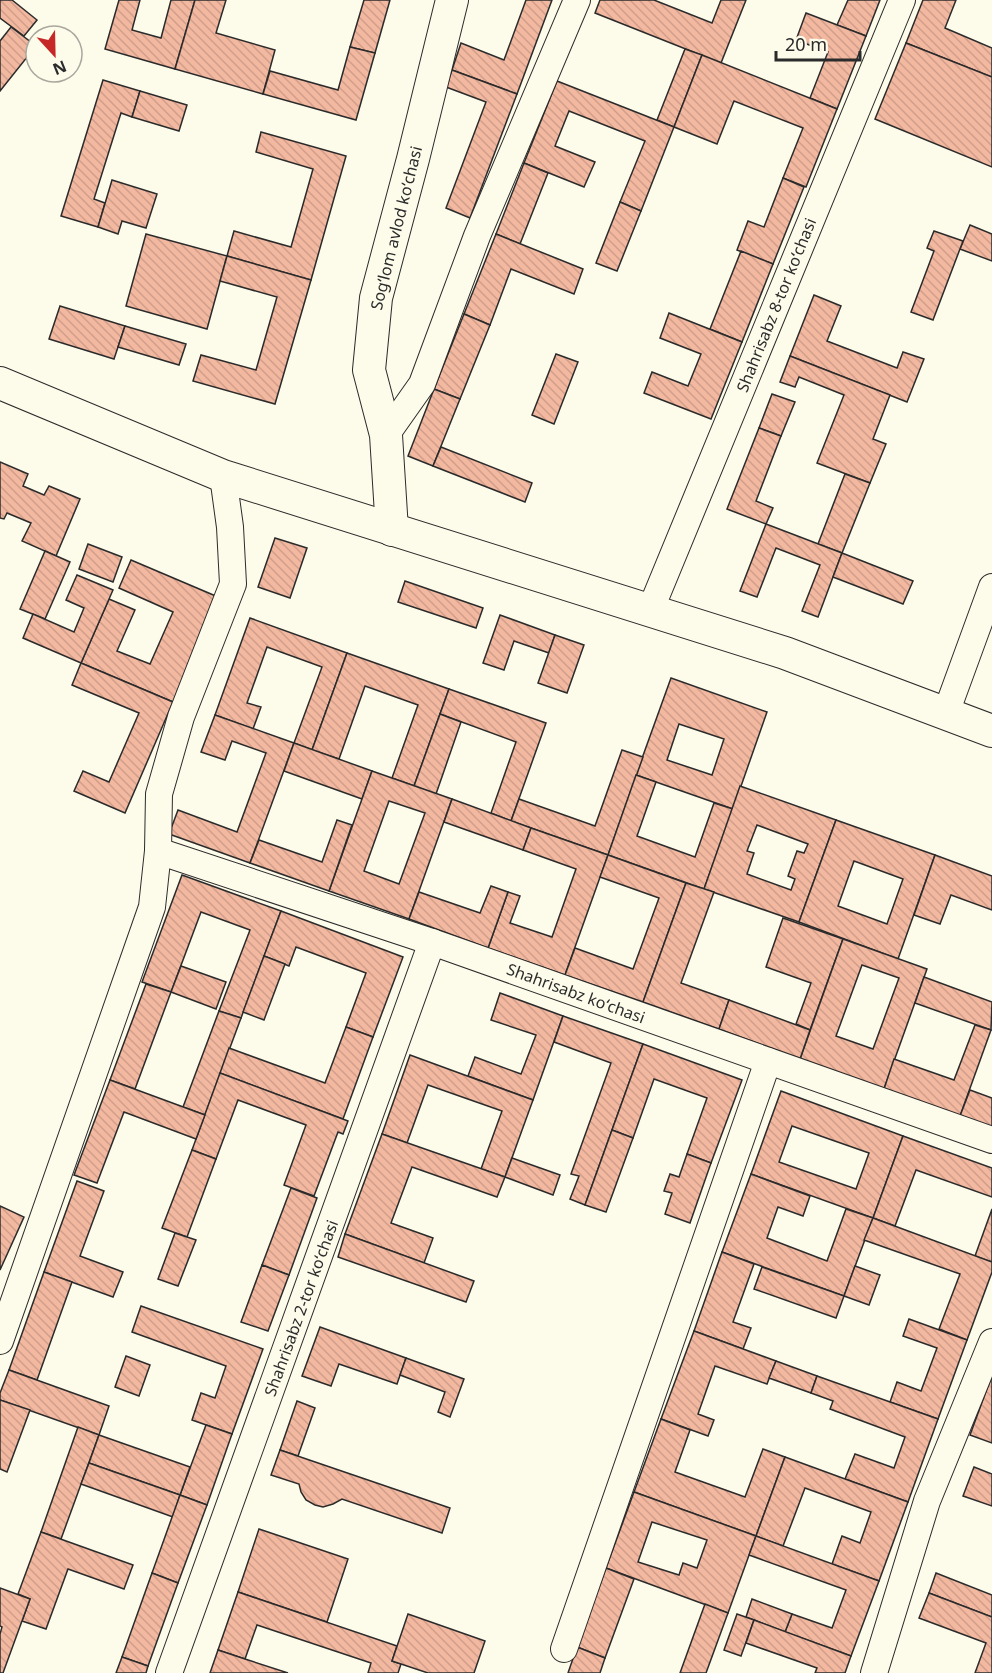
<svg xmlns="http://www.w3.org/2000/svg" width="992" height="1673" font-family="'Noto Sans',sans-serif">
<defs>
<pattern id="building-back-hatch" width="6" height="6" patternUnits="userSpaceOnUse" patternTransform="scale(1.5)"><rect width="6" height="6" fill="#f2b8a0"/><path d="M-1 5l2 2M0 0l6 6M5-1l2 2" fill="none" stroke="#d09e8a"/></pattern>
</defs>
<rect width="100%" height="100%" fill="#fdfbea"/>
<g fill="url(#building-back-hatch)" stroke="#2b2b2b" stroke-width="1.5" fill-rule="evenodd">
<polygon points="0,0 12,0 37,20 24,36 0,18"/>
<polygon points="119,0 140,0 132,30 161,38 171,0 195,0 175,69 105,49"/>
<polygon points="195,0 226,0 216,33 275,50 263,94 175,69"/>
<polygon points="364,0 390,0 375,53 350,47"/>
<polygon points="526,0 552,0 517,94 452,70 461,43 504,60"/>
<polygon points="600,0 654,0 712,23 721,0 746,0 721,63 595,13"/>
<polygon points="848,0 880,0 866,36 837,25"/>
<polygon points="923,0 956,0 945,28 992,48 992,77 906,43"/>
<polygon points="806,13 866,36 837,109 810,98 828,52 796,40"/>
<polygon points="11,27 36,46 0,91 0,41"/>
<polygon points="906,43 992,77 992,167 875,119"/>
<polygon points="350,47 375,53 356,120 263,94 270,71 338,90"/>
<polygon points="685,49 702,55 674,127 657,120"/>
<polygon points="702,55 837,109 806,187 783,178 803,128 734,101 717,144 674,127"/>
<polygon points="452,70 517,94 470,218 446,208 486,102 446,87"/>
<polygon points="103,80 140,91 132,117 121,113 94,199 105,203 98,227 61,216"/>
<polygon points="557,81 674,127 641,211 620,202 645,141 569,111 555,146 595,162 584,187 524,163"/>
<polygon points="140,91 187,105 179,131 132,117"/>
<polygon points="261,132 346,156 311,280 227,256 234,231 291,247 313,169 256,152"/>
<polygon points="524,163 548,173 520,244 496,234"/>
<polygon points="783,178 804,187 773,264 737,250 748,221 764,227"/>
<polygon points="112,180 157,194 146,228 122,221 118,234 98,227"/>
<polygon points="620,202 641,211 617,271 596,263"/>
<polygon points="970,225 992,234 992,261 960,249"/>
<polygon points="934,231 963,241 933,320 911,312 934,251 927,248"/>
<polygon points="146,234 227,256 207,329 126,306"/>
<polygon points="496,234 583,269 574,294 511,269 490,325 464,314"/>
<polygon points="741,251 773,264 742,342 710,329"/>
<polygon points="227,256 311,280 275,404 193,381 201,355 256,370 277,297 220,281"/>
<polygon points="814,295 841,306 827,341 897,368 903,352 924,359 907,402 790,356"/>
<polygon points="60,306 125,326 114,359 49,339"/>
<polygon points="669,313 742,342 711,419 644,393 652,372 688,386 701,354 660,338"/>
<polygon points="464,314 490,325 460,399 434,389"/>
<polygon points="125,326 186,344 179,365 118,347"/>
<polygon points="556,354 578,362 554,424 532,415"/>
<polygon points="790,356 890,395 873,439 886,444 870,483 817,463 844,395 799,377 795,387 780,382"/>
<polygon points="434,389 460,399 433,466 408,456"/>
<polygon points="772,394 795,402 781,436 759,428"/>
<polygon points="759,428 781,436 756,501 773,508 766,524 727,509"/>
<polygon points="441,447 532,483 525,502 433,466"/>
<polygon points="0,462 28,474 23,486 44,495 49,486 80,499 56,556 22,541 31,523 7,513 4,519 0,518"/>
<polygon points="845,474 870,483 842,553 818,544"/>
<polygon points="766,524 842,553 818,617 802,611 820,565 776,548 757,597 740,591"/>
<polygon points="275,538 307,548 290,598 258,587"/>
<polygon points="88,544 122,557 113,582 79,569"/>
<polygon points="45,551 70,562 45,619 20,609"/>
<polygon points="842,553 913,581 903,604 833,577"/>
<polygon points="131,560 218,597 173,702 81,663 109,599 135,610 117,651 150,664 173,612 119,588"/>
<polygon points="77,575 113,590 81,663 23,638 33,614 74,632 84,608 66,600"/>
<polygon points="405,581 483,608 476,628 398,602"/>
<polygon points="500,615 555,635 549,653 514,641 504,670 483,663"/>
<polygon points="250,618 347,653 312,750 294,743 322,667 267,647 247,703 261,707 253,729 215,715"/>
<polygon points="555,635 584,645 567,693 538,683"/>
<polygon points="347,653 449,689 414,786 392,778 418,705 365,686 339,759 312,750"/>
<polygon points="81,663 173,702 125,813 74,791 83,771 109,782 139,713 72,685"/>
<path d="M671 678 767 712 733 809 636 775ZM679 724 724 739 712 775 667 760Z"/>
<polygon points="449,689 546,723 511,821 491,813 516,742 440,714"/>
<polygon points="440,714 461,722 436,794 414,786"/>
<polygon points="215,715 294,743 250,863 169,834 178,810 237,832 266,753 232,741 225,760 201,752"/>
<polygon points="294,743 372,771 362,799 284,771"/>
<polygon points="622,750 643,757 608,855 511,821 519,799 595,826"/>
<path d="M372 771 452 799 409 919 329 891ZM389 801 425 813 399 884 364 871Z"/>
<polygon points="636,775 656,782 637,836 695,857 714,803 733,809 704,889 608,855"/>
<path d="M740 786 836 820 799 922 704 889ZM757 825 808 844 804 853 797 851 788 876 795 879 791 890 747 874 754 853 747 851Z"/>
<polygon points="452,799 531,828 523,850 444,822"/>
<polygon points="337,820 352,825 329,891 250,863 259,840 322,862"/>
<path d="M836 820 935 855 898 959 799 922ZM854 861 903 879 887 924 838 906Z"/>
<polygon points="531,828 608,855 565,975 488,948 508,892 520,896 510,923 552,937 576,869 523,850"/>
<polygon points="608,855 686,883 643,1002 565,975 575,948 633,969 659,898 600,877"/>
<polygon points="935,855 992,876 992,910 951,895 940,924 914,915"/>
<polygon points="182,875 281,911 241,1018 219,1011 250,930 201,912 171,992 142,982"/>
<polygon points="686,883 714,892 681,983 729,1000 719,1029 643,1002"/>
<polygon points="491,886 508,892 488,948 409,919 419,892 480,913"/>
<polygon points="281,911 403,957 373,1037 346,1027 366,973 296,947 289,966 264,956"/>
<polygon points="783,918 843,939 810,1030 796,1024 811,983 766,967"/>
<path d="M843 939 927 969 884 1089 800 1059ZM862 965 899 978 873 1049 836 1036Z"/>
<polygon points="264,956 285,964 264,1020 243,1012"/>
<polygon points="181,966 226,982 216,1009 171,992"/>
<polygon points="924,977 992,1002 991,1030 915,1003"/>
<polygon points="146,984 171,992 135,1089 110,1080"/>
<polygon points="500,993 563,1016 533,1100 468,1076 475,1057 521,1074 536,1035 491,1020"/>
<polygon points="729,1000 810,1030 800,1059 719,1029"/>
<polygon points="219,1011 241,1018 205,1115 183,1107"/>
<polygon points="563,1016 643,1044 585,1205 570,1199 579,1176 571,1174 611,1063 554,1042"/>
<polygon points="975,1025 991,1030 960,1116 884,1089 894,1059 954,1080"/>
<polygon points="346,1027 373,1037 343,1119 220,1073 229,1048 325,1083"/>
<polygon points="643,1044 742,1080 711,1163 687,1154 707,1098 654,1079 633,1138 612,1130"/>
<polygon points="410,1055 533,1100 505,1177 481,1169 502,1111 428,1085 407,1143 382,1134"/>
<polygon points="220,1073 348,1121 343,1134 338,1132 314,1196 284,1185 306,1125 238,1100 216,1159 192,1150"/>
<polygon points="110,1080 205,1115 196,1139 124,1112 97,1183 74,1175"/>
<polygon points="970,1090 992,1098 992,1128 960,1116"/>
<path d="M781 1091 903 1136 873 1218 751 1174ZM792 1126 869 1153 856 1189 779 1162Z"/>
<polygon points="612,1130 633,1138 606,1212 585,1205"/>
<polygon points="382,1134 505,1177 497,1197 412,1167 391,1223 433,1238 424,1263 345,1234"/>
<polygon points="903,1136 992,1168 992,1197 916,1170 895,1226 873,1218"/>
<polygon points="192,1150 216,1159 187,1237 162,1228"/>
<polygon points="687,1154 711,1163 690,1223 665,1214 672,1193 664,1191 670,1174 679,1177"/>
<polygon points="512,1158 560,1175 553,1195 505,1177"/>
<polygon points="751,1174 810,1196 803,1216 778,1207 767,1238 827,1261 846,1209 873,1218 844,1296 722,1252"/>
<polygon points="77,1181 104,1191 80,1256 123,1272 113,1297 44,1272"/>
<polygon points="291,1188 317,1198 289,1275 262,1265"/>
<polygon points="0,1206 24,1217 0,1270"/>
<polygon points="992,1209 992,1262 975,1256"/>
<polygon points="873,1218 992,1262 992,1272 967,1340 939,1329 960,1274 864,1240"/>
<polygon points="175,1233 196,1240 178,1286 158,1279"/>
<polygon points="345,1234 474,1281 466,1302 338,1257"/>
<polygon points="722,1252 754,1264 733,1322 751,1328 743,1349 694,1331"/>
<polygon points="262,1265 289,1275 268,1331 241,1322"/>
<polygon points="855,1266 880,1275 869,1305 844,1296"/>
<polygon points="762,1267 844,1296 836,1318 754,1289"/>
<polygon points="44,1272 72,1282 37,1380 9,1370"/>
<polygon points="141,1306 263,1349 232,1434 192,1420 201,1393 215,1398 226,1366 132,1332"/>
<polygon points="909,1319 967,1340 938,1419 890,1402 897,1382 921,1391 937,1348 903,1336"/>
<polygon points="320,1327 406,1358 397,1384 339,1364 331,1386 302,1376"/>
<polygon points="694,1331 776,1361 767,1384 715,1366 698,1414 714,1420 708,1436 661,1419"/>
<polygon points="126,1356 150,1365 139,1396 115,1387"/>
<polygon points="406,1358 464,1379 450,1417 438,1412 445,1392 400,1375"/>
<polygon points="776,1361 817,1376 811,1393 769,1378"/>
<polygon points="9,1370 109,1406 99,1435 0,1400 0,1393"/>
<polygon points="992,1375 992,1443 970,1435"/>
<polygon points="817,1376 938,1419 908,1502 845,1479 855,1454 894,1468 905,1437 830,1409 833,1401 811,1393"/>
<polygon points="0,1400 30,1410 7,1472 0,1469"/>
<polygon points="297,1401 315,1408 298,1456 280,1450"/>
<polygon points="661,1419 690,1430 675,1472 745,1497 763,1449 785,1457 756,1536 634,1492"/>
<polygon points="206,1425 232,1434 207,1505 180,1495"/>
<polygon points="78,1427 99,1435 61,1539 41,1532"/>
<polygon points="99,1435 190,1467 180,1495 89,1463"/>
<polygon points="280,1450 450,1508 442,1533 342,1499 333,1504 323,1507 315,1505 306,1500 301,1492 299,1484 271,1475"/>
<polygon points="785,1457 908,1502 879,1581 832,1564 842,1536 860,1543 871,1512 805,1488 783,1546 756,1536"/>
<polygon points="89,1463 180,1495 173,1517 81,1484"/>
<polygon points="974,1467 992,1474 992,1506 963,1496"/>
<path d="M634 1492 756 1536 728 1613 606 1568ZM652 1522 707 1540 697 1568 683 1563 679 1575 638 1562Z"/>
<polygon points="180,1495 207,1505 178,1583 152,1573"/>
<polygon points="259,1529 348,1559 327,1622 238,1592"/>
<polygon points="41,1532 133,1565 124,1589 68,1569 46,1629 22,1621 30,1599 18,1594"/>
<polygon points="756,1536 879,1581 851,1656 785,1632 792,1614 832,1628 846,1590 749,1555"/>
<polygon points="606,1568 634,1579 605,1658 577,1647"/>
<polygon points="152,1573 178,1583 148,1666 122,1657"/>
<polygon points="936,1573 992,1595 992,1617 929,1593"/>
<polygon points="0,1588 30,1599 3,1673 0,1673 0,1634 2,1627 0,1626"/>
<polygon points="238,1592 397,1646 392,1661 401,1664 398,1673 368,1673 371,1663 257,1625 245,1659 218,1650"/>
<polygon points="929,1593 992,1617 992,1673 975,1673 986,1643 919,1618"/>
<polygon points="752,1599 792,1614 785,1632 746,1617"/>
<polygon points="705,1604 728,1613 706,1673 680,1673"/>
<polygon points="408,1614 485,1641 474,1673 428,1673 392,1661"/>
<polygon points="737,1614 754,1620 741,1656 724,1650"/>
<polygon points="754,1620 851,1656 845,1673 815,1673 817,1668 746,1643"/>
<polygon points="577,1647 605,1658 600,1673 568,1673"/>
<polygon points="218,1650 245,1659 288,1673 210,1673"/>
<polygon points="122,1657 148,1666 146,1673 116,1673"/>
</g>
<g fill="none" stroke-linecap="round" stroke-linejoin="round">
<g stroke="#2b2b2b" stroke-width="28">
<g id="minor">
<polyline points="386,435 422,384 477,236 577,0"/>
<polyline points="650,611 902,0"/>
<polyline points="946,713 992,587"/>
<polyline points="158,851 432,942 992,1140"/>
<polyline points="0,1341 152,907 158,851 159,794 181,717 233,584 230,527 223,476"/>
<polyline points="564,1649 768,1061"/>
<polyline points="169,1673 432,942"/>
<polyline points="874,1673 927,1501 992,1342"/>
</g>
</g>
<g stroke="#2b2b2b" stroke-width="34">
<g id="tertiary">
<polyline points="0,383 223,476 785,653 992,731"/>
<polyline points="392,530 386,435 369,370 376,298 413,159 452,0"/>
</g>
</g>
<use href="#minor" stroke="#fdfbea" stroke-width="26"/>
<use href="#tertiary" stroke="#fdfbea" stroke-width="32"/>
</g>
<g text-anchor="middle" stroke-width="4.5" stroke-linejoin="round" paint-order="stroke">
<g font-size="16" fill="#2b2b2b" stroke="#fdfbea">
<text transform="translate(396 228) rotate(-76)" y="6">Sogʻlom avlod koʻchasi</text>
<text transform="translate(776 305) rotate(-68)" y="6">Shahrisabz 8-tor koʻchasi</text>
<text transform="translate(576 993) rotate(20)" y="6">Shahrisabz koʻchasi</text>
<text transform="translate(301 1308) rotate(-70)" y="6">Shahrisabz 2-tor koʻchasi</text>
</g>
</g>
<g transform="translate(54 54) rotate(158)"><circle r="28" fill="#fdfbea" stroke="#a9a89e" stroke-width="1.5"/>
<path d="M0-4.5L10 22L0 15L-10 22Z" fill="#c62828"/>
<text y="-9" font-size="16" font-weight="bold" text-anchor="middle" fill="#2b2b2b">N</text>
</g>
<path d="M776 51v9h84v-9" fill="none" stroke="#2b2b2b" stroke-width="3"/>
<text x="785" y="51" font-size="18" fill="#2b2b2b" stroke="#fdfbea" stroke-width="4.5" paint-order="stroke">20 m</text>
</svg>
